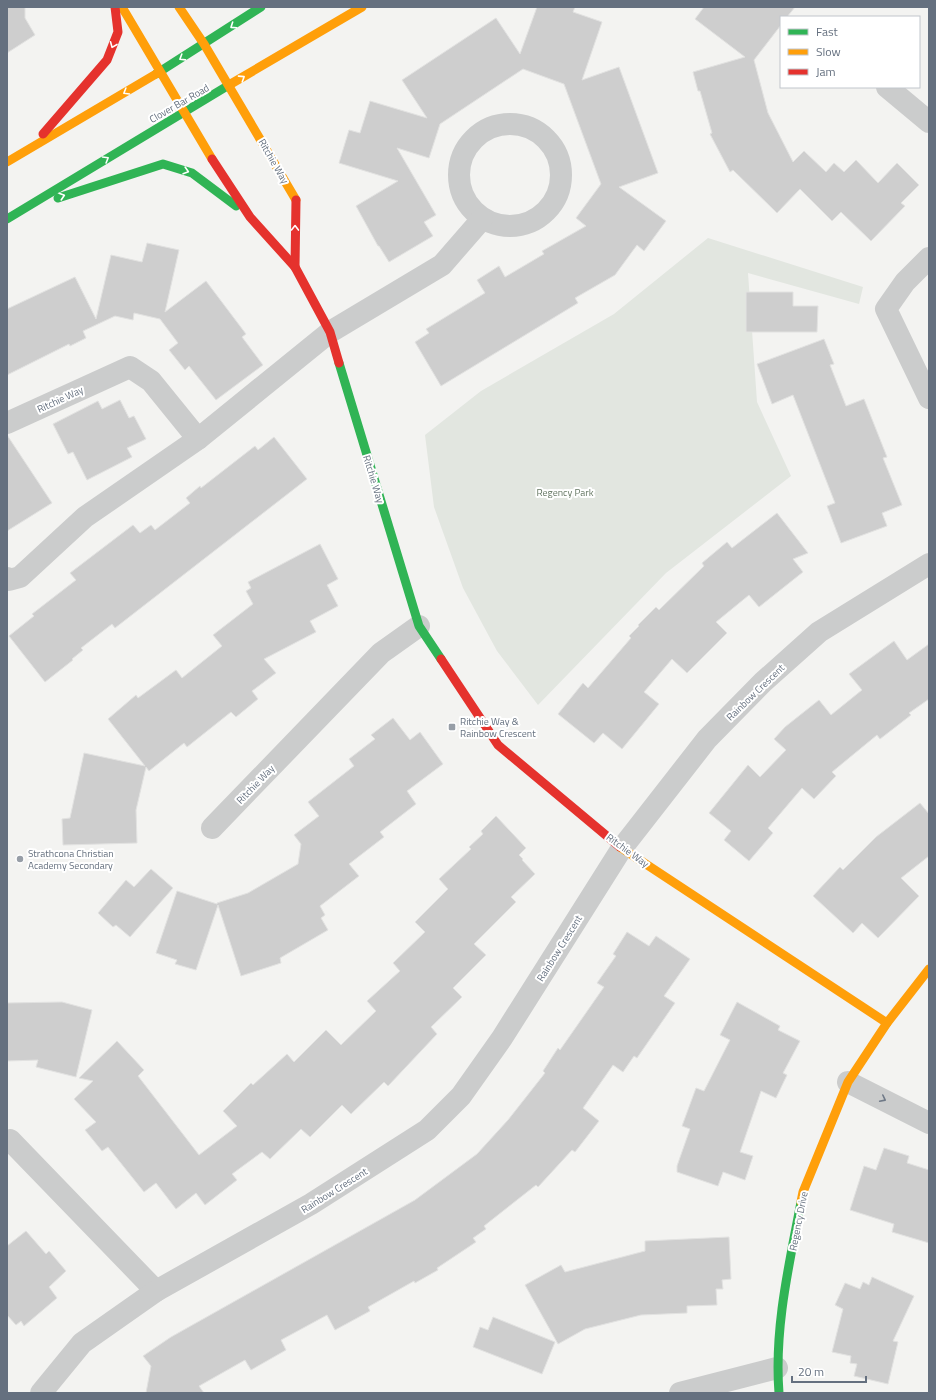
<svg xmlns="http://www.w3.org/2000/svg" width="936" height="1400" font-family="'Titillium Web',sans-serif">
<rect width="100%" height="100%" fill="#f3f3f1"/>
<polygon fill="#e2e6e0" points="708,238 863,287 859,304 748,273 757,402 791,476 666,573 538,705 497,651 463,588 434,507 425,435 481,391 614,314"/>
<g fill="#cecece" stroke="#e2e2e1">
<polygon points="7,7 25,7 25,18 35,35 7,53"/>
<polygon points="537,7 575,7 573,12 602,22 582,80 619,67 658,173 619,187 666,221 644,251 637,245 615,275 575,298 578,303 441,386 415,342 429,333 426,329 485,293 477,280 499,266 505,277 544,254 542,251 586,226 576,218 601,184 564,84 523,69 440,124 429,158 397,148 436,215 424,222 433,236 389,262 379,246 378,246 356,206 398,181 339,163 349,130 360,133 370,101 427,118 402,80 496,18 520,54"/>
<polygon points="704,7 795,7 787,17 781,17 781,25 754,60 768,113 793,162 804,151 826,172 834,163 844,172 856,160 878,183 897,163 919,185 901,203 905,206 871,241 841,212 832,221 800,189 777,213 733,170 730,172 710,134 712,133 700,91 698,91 693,72 745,57 695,19"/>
<polygon points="147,243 179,250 165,312 206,281 246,334 242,337 263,365 216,400 189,366 185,370 169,350 178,343 160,319 134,313 133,320 115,316 83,331 86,338 70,346 69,344 7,375 7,309 75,277 96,319 111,255 142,262"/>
<polygon points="746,292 793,292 793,306 818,306 817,332 746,332"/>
<polygon points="824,339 834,364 830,365 846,406 864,399 887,457 883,458 902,505 882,513 887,526 841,543 827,506 835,503 793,395 772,404 757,364"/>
<polygon points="120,400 129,418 134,416 146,439 127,448 132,457 87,480 73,452 68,454 53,424 98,401 102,409"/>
<polygon points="7,435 52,503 7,531"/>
<polygon points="274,437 307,479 115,628 112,624 81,648 83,650 72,659 73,660 45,682 9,636 34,616 32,614 76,580 70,573 133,525 140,533 151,525 155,530 190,503 186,498 200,486 201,488 255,446 258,450"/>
<polygon points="777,513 808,553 793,559 803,572 759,607 749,595 716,622 727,633 687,673 672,659 644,692 659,704 622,749 603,733 594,743 558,714 583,683 588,688 631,638 629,636 639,626 638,625 656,607 659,610 704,566 702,563 727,542 732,548"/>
<polygon points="320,544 338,579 327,585 338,606 310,621 316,632 264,659 276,673 252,691 258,699 236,717 231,712 187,747 184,743 149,771 146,767 136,810 137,843 63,845 62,819 70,818 84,753 145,766 108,719 136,695 138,698 176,670 182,678 222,646 213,635 253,604 246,591 251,588 248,582"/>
<polygon points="894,641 907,660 929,644 929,699 909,713 911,715 880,739 877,735 832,772 836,776 814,799 802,788 768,828 773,833 749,861 724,840 731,831 709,813 748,765 760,777 786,750 774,739 785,727 819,700 831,715 862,690 849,674"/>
<polygon points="393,718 410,740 420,732 443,764 407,791 416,804 380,832 384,837 349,864 359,876 320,906 325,915 321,918 328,930 280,958 281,963 241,976 218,905 196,970 175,964 177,960 156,953 177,891 217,904 217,903 248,893 298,864 301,844 294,835 319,816 308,802 354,766 349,759 375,739 371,735"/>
<polygon points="920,803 929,814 929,856 901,878 919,896 878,938 862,923 853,933 813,896 840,867 843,870 876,837"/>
<polygon points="496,816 526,848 519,855 523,859 522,860 535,874 511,897 516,902 474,944 486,955 453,988 462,997 431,1027 437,1034 388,1086 384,1082 351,1114 342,1105 310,1137 301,1129 270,1159 262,1152 232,1174 237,1180 205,1205 196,1193 176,1209 156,1183 144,1192 108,1147 102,1151 85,1130 96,1122 74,1099 93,1081 79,1078 117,1041 144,1070 138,1076 199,1155 237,1126 223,1111 251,1083 253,1085 287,1054 294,1062 326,1030 341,1045 376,1011 367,1001 400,971 393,963 425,932 415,922 448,889 439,879 471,849 469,847 483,834 481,831"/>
<polygon points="151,869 173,888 130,937 116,925 113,927 98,913 126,880 134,887"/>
<polygon points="627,932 649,946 656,936 690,959 664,996 675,1003 637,1058 634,1056 623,1072 613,1065 583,1108 599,1121 575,1152 572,1150 538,1187 536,1185 484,1226 486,1229 473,1238 476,1242 437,1268 438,1270 415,1283 414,1281 368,1307 370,1311 335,1330 327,1315 281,1340 286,1350 251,1370 245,1360 199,1386 204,1393 146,1393 151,1366 143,1356 171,1337 415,1200 477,1154 508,1120 545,1073 543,1071 558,1048 560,1050 604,987 597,983 616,956 613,954"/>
<polygon points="62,1002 92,1010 76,1077 36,1067 38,1060 7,1061 7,1003"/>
<polygon points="737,1002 780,1026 778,1030 800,1041 783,1073 787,1075 776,1098 761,1091 740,1152 753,1156 745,1180 723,1172 718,1186 677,1172 677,1166 690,1129 682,1126 696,1088 704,1091 730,1040 720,1035"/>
<polygon points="884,1148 909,1156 907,1163 929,1170 929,1243 892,1232 894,1224 850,1210 864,1166 876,1170"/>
<polygon points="26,1231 46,1254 49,1251 66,1271 49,1287 57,1298 24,1326 21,1321 16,1325 7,1315 7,1246"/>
<polygon points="729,1237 731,1279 722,1280 723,1289 716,1289 717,1305 687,1306 687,1313 641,1315 585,1329 558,1344 525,1285 561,1265 565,1272 645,1251 645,1241"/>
<polygon points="872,1277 914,1296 893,1341 898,1342 888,1384 854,1376 857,1364 850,1363 851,1356 832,1352 843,1309 835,1305 845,1283 860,1289 863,1282 869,1285"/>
<polygon points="493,1317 555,1342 542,1374 473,1347 480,1327 488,1330"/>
</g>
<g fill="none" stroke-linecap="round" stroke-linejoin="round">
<g stroke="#cbcccc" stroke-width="22">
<polyline points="887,87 929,122"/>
<circle cx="510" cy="175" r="51"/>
<polyline points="929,258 905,282 886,309 929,398"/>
<polyline points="7,423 130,367 151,381 198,439"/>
<polyline points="7,578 9,580 20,577 85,517 198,439 330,332 442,265 482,219"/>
<polyline points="212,828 381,653 419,626"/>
<polyline points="848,1082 929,1123"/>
<polyline points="10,1140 156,1291"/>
<polyline points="41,1393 82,1343 156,1291 311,1204 427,1130 461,1096 502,1038 622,848 707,739 763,682 819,632 929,564"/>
<polyline points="680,1393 777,1368"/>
</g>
<g stroke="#30b455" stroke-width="9">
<polyline points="156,74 261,7"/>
<polyline points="58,198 163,164 192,173 236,206"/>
<polyline points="7,219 229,85"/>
<polyline points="339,363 419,626 441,659"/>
<path d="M779 1393C774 1329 789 1265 801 1202"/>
</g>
<g stroke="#ff9f0a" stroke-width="9">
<polyline points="122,7 212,159"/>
<polyline points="179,7 204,44 296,200"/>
<polyline points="229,85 362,7"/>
<polyline points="7,162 156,74"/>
<polyline points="620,847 887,1023"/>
<polyline points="801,1202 803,1192 848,1082 887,1023 929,969"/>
</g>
<g stroke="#e5322d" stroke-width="9">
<polyline points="43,134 107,60 118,32 115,7"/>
<polyline points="212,159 250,217 295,267 330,332 339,363"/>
<polyline points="295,267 296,200"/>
<polyline points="441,659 498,745 620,847"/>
</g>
</g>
<defs><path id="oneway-chevron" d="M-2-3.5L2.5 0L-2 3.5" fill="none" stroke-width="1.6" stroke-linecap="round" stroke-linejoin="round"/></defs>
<g stroke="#fff">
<use href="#oneway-chevron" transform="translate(233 26) rotate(146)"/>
<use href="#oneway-chevron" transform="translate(113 45) rotate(112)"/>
<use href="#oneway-chevron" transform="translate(182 58) rotate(148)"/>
<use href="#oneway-chevron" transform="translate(242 78) rotate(-33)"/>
<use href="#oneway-chevron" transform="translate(126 92) rotate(149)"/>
<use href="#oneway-chevron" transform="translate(106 159) rotate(-31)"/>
<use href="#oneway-chevron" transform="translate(186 171) rotate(17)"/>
<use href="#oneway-chevron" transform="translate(62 196) rotate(-18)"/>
<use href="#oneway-chevron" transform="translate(295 228) rotate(-89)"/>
</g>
<use stroke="#6f7987" href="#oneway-chevron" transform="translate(883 1099) rotate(27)"/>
<g fill="#979ea7" stroke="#fff" stroke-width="1.5">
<rect x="448" y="723" width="8" height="8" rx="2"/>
<circle cx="20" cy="859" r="4"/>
</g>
<g text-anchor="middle" stroke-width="4" stroke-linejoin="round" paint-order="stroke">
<g font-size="10" fill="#65707f" stroke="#fff">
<text transform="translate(179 103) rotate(-30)" y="4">Clover Bar Road</text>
<text transform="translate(274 161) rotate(60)" y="4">Ritchie Way</text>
<text transform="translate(60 399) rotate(-25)" y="4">Ritchie Way</text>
<text transform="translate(374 479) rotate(73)" y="4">Ritchie Way</text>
<text transform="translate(755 692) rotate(-44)" y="4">Rainbow Crescent</text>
<text transform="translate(255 784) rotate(-46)" y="4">Ritchie Way</text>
<text transform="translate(628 850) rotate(36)" y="4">Ritchie Way</text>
<text transform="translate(559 948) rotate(-58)" y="4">Rainbow Crescent</text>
<text transform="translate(334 1190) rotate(-32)" y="4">Rainbow Crescent</text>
<text transform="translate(798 1221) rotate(-79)" y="4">Regency Drive</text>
</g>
<g font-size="10" fill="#657763" stroke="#fff">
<text x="565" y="496">Regency Park</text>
</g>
<g font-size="10" fill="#65707f" stroke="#fff" text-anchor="start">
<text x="460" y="725">Ritchie Way &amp;<tspan x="460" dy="12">Rainbow Crescent</tspan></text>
<text x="28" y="857">Strathcona Christian<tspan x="28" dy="12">Academy Secondary</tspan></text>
</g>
</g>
<rect width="936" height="1400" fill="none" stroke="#65707f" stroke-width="16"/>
<rect x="780" y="16" width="140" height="72" fill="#ffffff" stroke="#c1c6cc"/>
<rect x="788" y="29" width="20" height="6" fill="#30b455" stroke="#c1c6cc"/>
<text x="816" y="36" font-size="12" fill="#65707f">Fast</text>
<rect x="788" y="49" width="20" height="6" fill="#ff9f0a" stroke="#c1c6cc"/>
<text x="816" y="56" font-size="12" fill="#65707f">Slow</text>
<rect x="788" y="69" width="20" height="6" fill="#e5322d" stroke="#c1c6cc"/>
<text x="816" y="76" font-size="12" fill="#65707f">Jam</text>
<path d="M792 1376v6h74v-6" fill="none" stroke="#65707f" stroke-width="2"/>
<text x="798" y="1376" font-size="12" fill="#65707f" stroke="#ffffff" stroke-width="3" paint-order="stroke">20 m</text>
</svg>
